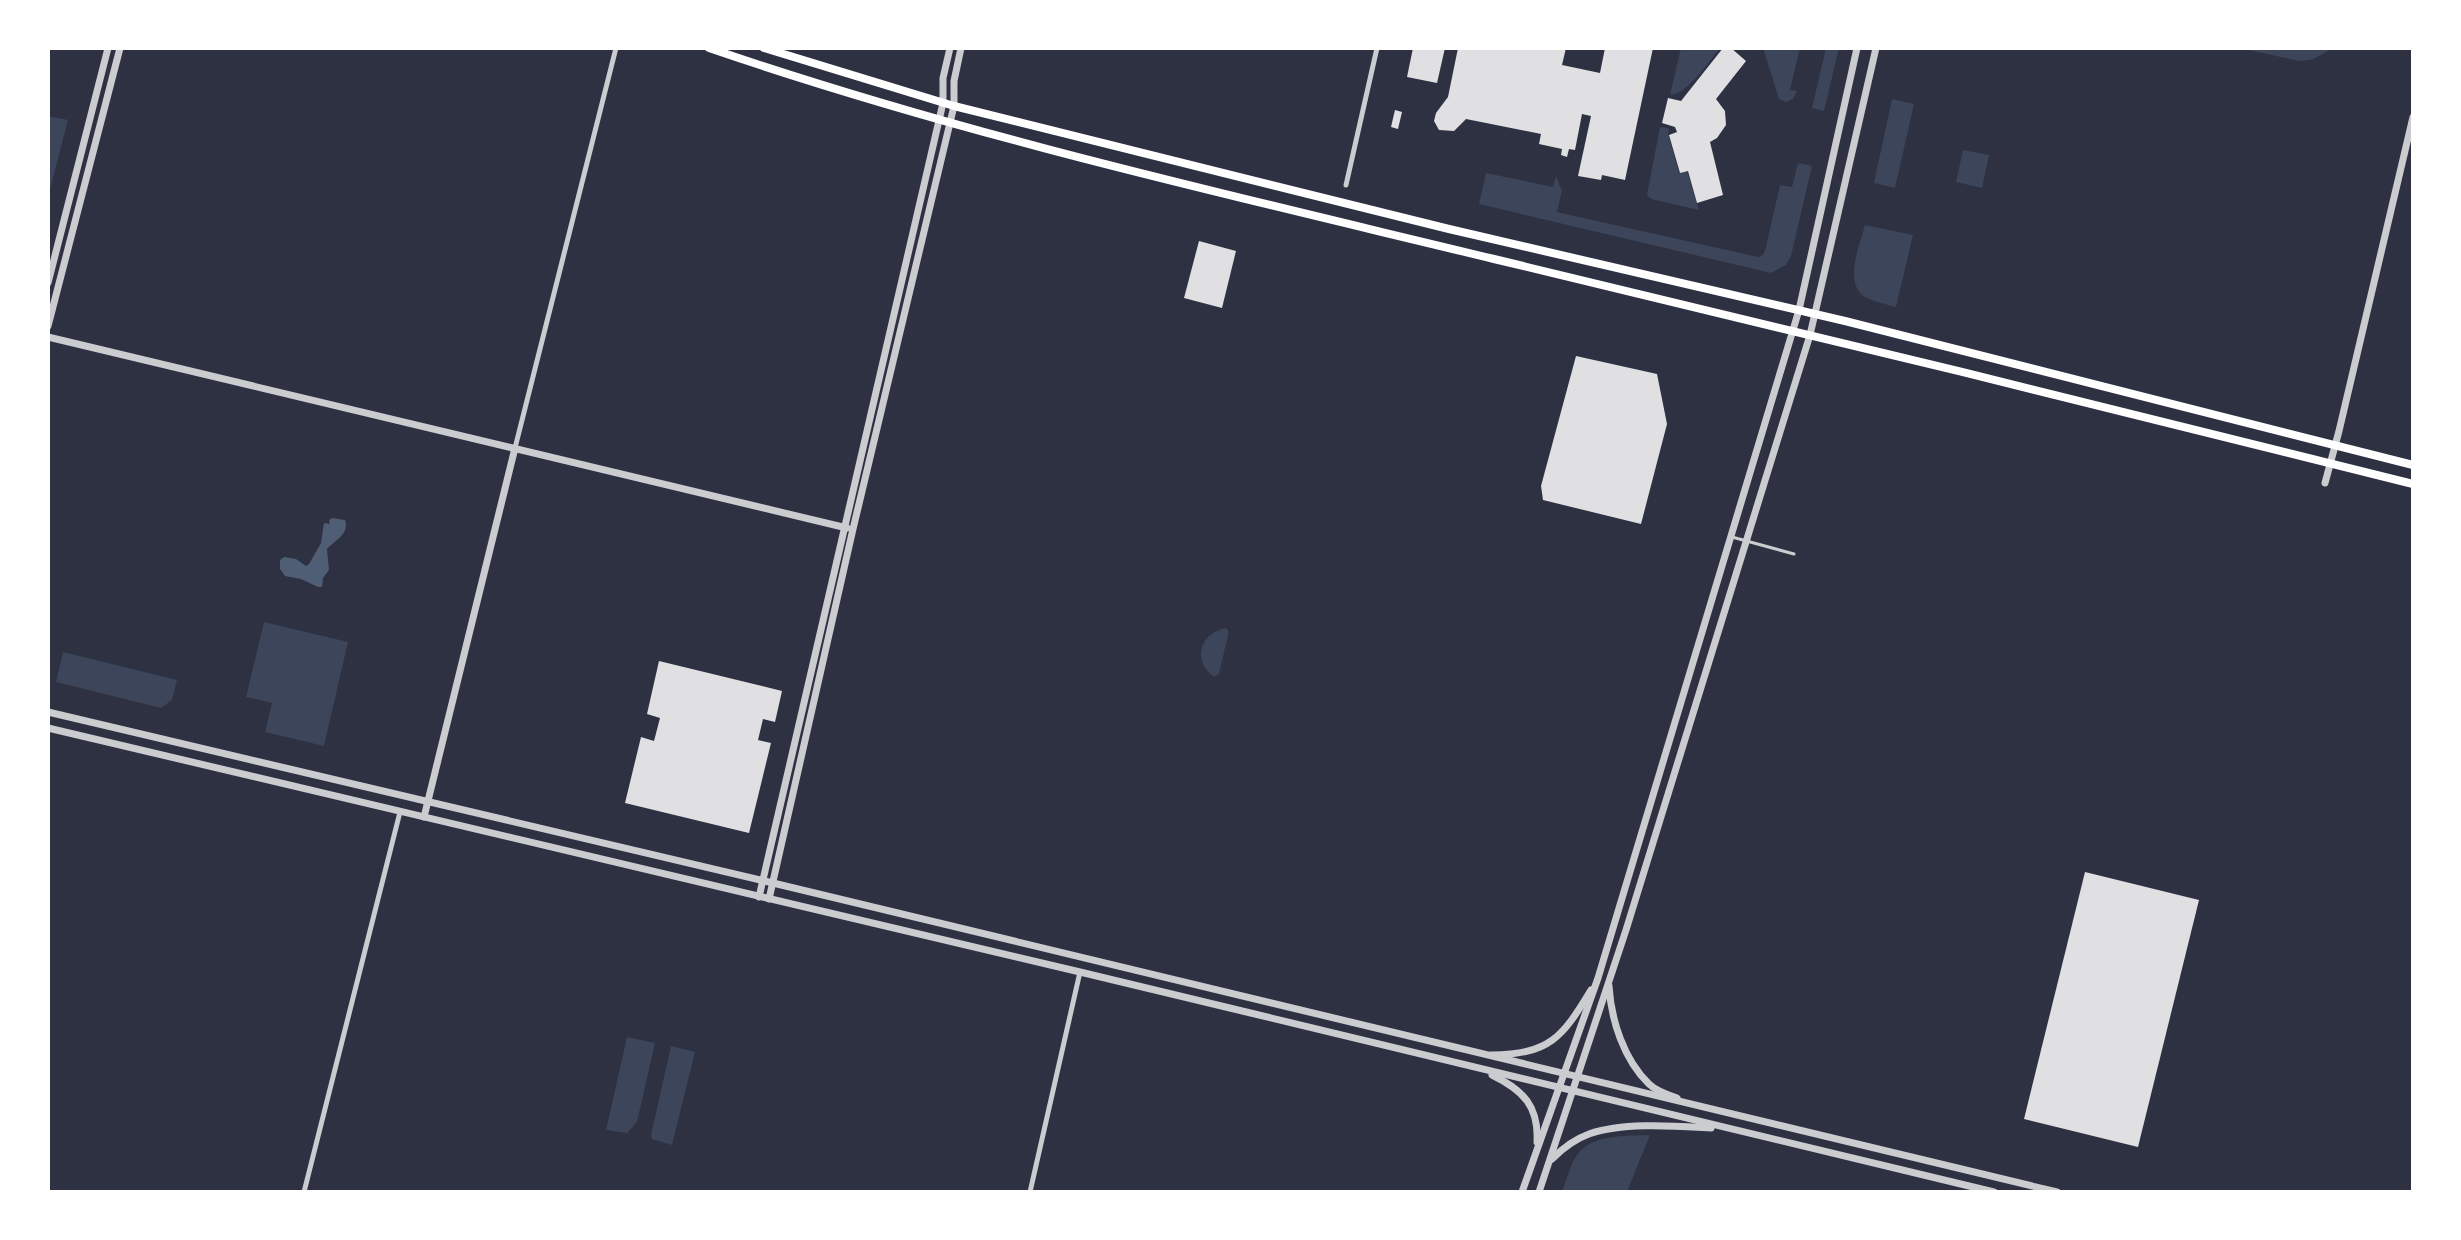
<svg xmlns="http://www.w3.org/2000/svg" width="2461" height="1240" font-family="Cabin,sans-serif">
<rect width="100%" height="100%" fill="#2d3142"/>
<g fill="#3c4559">
<path d="M1681 48H1720C1709 61 1687 95 1670 95Z"/>
<polygon points="1763,48 1800,48 1790,90 1797,91 1793,99 1786,102 1779,99"/>
<polygon points="1826,48 1839,48 1824,111 1812,108"/>
<polygon points="2239,48 2334,48 2311,60 2299,61"/>
<polygon points="1892,99 1914,104 1895,188 1874,183"/>
<polygon points="48,116 68,120 48,197"/>
<polygon points="1660,127 1668,128 1669,130 1668,134 1679,173 1687,171 1699,210 1651,199 1647,195"/>
<polygon points="1963,150 1989,155 1982,188 1956,182"/>
<polygon points="1798,163 1812,166 1791,256 1786,265 1771,273 1479,204 1486,173 1553,187 1556,176 1562,191 1557,212 1758,257 1763,255 1765,251 1780,185 1792,187"/>
<path d="M1865 225 1913 235 1896 307C1886 304 1874 302 1865 297 1843 283 1860 244 1865 225Z"/>
<polygon points="264,622 348,642 324,746 265,732 272,703 246,697"/>
<path d="M1225 628 1228 630V635L1219 674 1214 677C1192 661 1199 634 1225 628Z"/>
<polygon points="63,652 177,680 172,700 161,708 56,682"/>
<polygon points="627,1037 655,1043 637,1122 627,1133 606,1130"/>
<polygon points="671,1046 695,1052 672,1145 652,1139 651,1135"/>
<path d="M1650 1135 1627 1192H1562C1567 1179 1571 1160 1581 1150 1598 1134 1628 1136 1650 1135Z"/>
</g>
<path fill="#4f5d75" d="M332 518 345 520C350 534 335 540 327 549L329 570 323 578 322 587H318L301 579 285 576 280 569V560L284 557 296 559 306 566 309 564 321 543 324 523 330 524 329 520Z"/>
<g fill="#e0e0e3">
<polygon points="1413,48 1445,48 1437,83 1407,77"/>
<polygon points="1458,48 1566,48 1562,65 1600,73 1605,48 1653,48 1625,180 1602,175 1601,180 1578,176 1591,116 1582,114 1575,150 1569,149 1567,157 1561,155 1562,149 1539,144 1541,134 1466,119 1454,131 1439,130 1434,121 1436,113 1448,97"/>
<polygon points="1723,48 1731,48 1746,61 1716,99 1725,111 1726,125 1717,138 1710,142 1723,195 1697,203 1688,171 1680,173 1669,135 1677,132 1675,127 1662,123 1668,98 1681,101"/>
<polygon points="1395,110 1402,112 1398,129 1391,127"/>
<polygon points="1199,241 1236,251 1222,308 1184,298"/>
<polygon points="1576,356 1657,374 1667,424 1641,524 1543,500 1541,486"/>
<polygon points="659,661 782,691 775,722 763,719 758,740 771,743 749,833 625,803 641,737 654,741 660,718 647,714"/>
<polygon points="2085,872 2199,900 2138,1147 2024,1119"/>
</g>
<g fill="none" stroke-linecap="round" stroke-linejoin="round">
<polyline stroke="#caccd0" stroke-width="3" points="1732,537 1794,554"/>
<g stroke="#caccd0" stroke-width="5">
<polyline points="1346,185 1377,48"/>
<polyline points="515,448 616,48"/>
<polyline points="304,1192 400,812"/>
<polyline points="1030,1192 1080,972"/>
</g>
<g stroke="#caccd0" stroke-width="7">
<polyline points="48,283 108,48"/>
<polyline points="48,326 120,48"/>
<polyline points="48,337 847,528"/>
<polyline points="2325,483 2339,431 2413,117"/>
<polyline points="48,712 773,883 2057,1192"/>
<polyline points="48,728 1080,972 1994,1192"/>
<polyline points="424,817 515,448"/>
<polyline points="759,897 943,103 943,78 950,48"/>
<polyline points="769,899 853,529 954,106 954,81 961,48"/>
<path d="M1609 986C1611 1020 1624 1060 1649 1084 1656 1091 1668 1095 1677 1098"/>
<path d="M1491 1055C1550 1054 1562 1038 1591 990"/>
<path d="M1492 1075C1523 1090 1539 1106 1537 1142"/>
<path d="M1552 1159C1562 1149 1575 1139 1589 1134 1624 1122 1674 1126 1711 1128"/>
<polyline points="1522,1192 1598,978 1799,310 1857,48"/>
<polyline points="1539,1192 1626,930 1810,335 1876,48"/>
</g>
<g stroke="#fff" stroke-width="8">
<path d="M709 48C966 136 1230 195 1494 259 1801 332 2107 407 2413 484"/>
<polyline points="764,48 954,106 1449,229 1845,321 2413,465"/>
</g>
</g>
<rect width="2461" height="1240" fill="none" stroke="#ffffff" stroke-width="100"/>
</svg>
